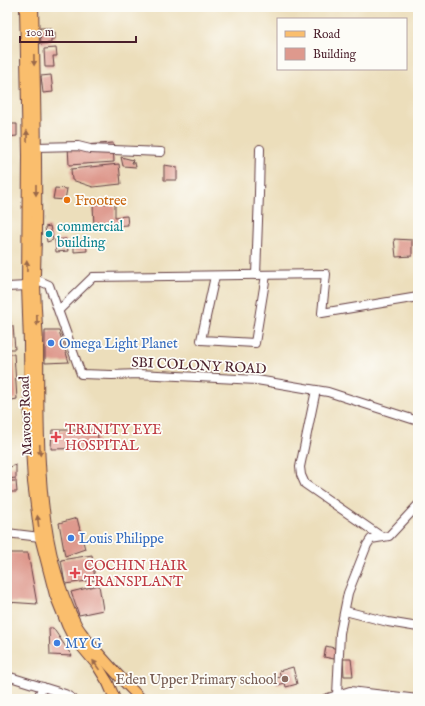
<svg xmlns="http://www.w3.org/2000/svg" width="425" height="706" font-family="'IM FELL English',serif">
<rect width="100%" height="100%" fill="#fdfcf7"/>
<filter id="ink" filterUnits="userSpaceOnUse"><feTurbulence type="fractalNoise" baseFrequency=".025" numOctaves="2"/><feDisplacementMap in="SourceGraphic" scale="8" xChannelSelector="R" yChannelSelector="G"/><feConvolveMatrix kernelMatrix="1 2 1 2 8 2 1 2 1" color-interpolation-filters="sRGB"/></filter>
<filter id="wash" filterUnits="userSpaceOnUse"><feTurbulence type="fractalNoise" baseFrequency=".012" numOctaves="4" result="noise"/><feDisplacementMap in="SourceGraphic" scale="16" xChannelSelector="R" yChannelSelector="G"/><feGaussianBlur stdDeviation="0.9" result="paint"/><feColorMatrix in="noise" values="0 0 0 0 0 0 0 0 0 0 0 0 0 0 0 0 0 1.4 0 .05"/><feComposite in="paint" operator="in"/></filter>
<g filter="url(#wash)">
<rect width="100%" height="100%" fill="#ecdebb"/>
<g id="blocks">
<g fill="#de998d">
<polygon points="40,28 51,28 51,32 55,32 55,39 51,39 51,43 41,44"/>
<polygon points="56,48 57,56 53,56 54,67 45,67 44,49"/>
<polygon points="51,75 53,92 43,93 41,76"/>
<polygon points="7,124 17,124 17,136 7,137"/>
<polygon points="113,143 114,162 69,165 68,146"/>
<polygon points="121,157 133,160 132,163 135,163 136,167 123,166"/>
<polygon points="119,164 121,184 93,187 72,180 71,169"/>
<polygon points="164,165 177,167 177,180 164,180"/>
<polygon points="55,188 67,189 65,200 53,199"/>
<polygon points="115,203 115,217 127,216 128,225 94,227 93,204"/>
<polygon points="50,226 53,240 47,242 45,227"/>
<polygon points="66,239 68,251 56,252 55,240"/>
<polygon points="394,239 412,240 412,256 396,257"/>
<polygon points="74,241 86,241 87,251 74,252"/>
<polygon points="7,304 8,304 11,324 7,324"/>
<polygon points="7,326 13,326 15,349 7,349"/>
<polygon points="45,331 59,331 69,362 45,363"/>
<polygon points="7,354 14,354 17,399 7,401"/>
<polygon points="52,430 97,430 99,448 51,449"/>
<polygon points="16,465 16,478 8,479 7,468"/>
<polygon points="11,481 16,481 17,492 8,492 8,487"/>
<polygon points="77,518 85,549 65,556 59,523"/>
<polygon points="7,553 28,553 37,604 7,602"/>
<polygon points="92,555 95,580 65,584 61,560"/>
<polygon points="99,585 103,610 79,615 71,592"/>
<polygon points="49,628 53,628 72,656 50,655"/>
<polygon points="326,646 338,649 334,659 324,657"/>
<polygon points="343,659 351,659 353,676 344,676"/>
<polygon points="293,667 297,684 286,687 285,683 277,685 276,678 281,677 279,671"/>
</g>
</g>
</g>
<g filter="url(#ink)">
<use href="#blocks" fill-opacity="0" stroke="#623c41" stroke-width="1"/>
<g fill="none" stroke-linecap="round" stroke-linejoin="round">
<g stroke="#623c41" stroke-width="10">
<g id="minor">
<polyline points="36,147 78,146 90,149 161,152"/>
<polyline points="256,275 259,194 260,149"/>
<polyline points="215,276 201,340 255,343 266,275"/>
<polyline points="7,287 27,286 35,279 49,285 81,374 112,375 138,374 257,380 328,392 418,421"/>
<polyline points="59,310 93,277 326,274 322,313 418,297"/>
<polyline points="316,390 300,467 301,475 305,484 382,537"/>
<polyline points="7,533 40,537"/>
<polyline points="345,611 388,622 418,627"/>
<polyline points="7,676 65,694 73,699"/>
<polyline points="337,695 340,633 348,593 367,545 371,539 389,536 418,505"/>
<polyline points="37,699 43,687"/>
<polyline points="325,699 350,691 418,699"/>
</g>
</g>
<g stroke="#623c41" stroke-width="12">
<g id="major">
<polyline points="25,7 28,156 27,286 29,343 30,429 33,482 40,537 55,595 67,625 72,635 97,665 108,683 115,699"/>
<path d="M33 7C35 82 37 157 36 232 36 247 35 263 35 279 35 301 37 322 38 344 39 433 34 541 75 622 78 629 83 634 87 640 104 660 122 680 141 699"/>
</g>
</g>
<use href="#minor" stroke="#fff" stroke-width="8"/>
<use href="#major" stroke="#fabe6d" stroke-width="10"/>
</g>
<defs><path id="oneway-solid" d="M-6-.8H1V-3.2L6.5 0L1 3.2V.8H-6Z"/></defs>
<g fill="#996749">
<use href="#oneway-solid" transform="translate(34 60) rotate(89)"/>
<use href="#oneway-solid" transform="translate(27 136) rotate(-91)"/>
<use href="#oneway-solid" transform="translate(36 190) rotate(90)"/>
<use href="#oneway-solid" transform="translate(27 266) rotate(-89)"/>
<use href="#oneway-solid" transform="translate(37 320) rotate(88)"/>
<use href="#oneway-solid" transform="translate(40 450) rotate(87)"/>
<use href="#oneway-solid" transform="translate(38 521) rotate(-97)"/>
<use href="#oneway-solid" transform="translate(96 665) rotate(-125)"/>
</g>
</g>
<circle fill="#e8710a" stroke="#fdfcf7" stroke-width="1.5" cx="67" cy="200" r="4"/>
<circle fill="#0f9aa8" stroke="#fdfcf7" stroke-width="1.5" cx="49" cy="234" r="4"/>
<g fill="#3f7fe0" stroke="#fdfcf7" stroke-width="1.5">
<circle cx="51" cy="343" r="4"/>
<circle cx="71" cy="538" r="4"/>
<circle cx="57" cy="643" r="4"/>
</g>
<g fill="#e0444e" stroke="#fdfcf7" stroke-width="1.5">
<path d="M54 431h4v4h4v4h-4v4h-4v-4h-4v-4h4z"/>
<path d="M73 567h4v4h4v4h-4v4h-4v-4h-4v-4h4z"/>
</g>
<circle fill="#8d6e63" stroke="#fdfcf7" stroke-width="1.5" cx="285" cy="679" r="4"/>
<g text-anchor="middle" stroke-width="3.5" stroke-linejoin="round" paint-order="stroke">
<g font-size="14" fill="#c56008" stroke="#fdfcf7" text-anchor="start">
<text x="75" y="205">Frootree</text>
</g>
<g font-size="14" fill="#0d838f" stroke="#fdfcf7" text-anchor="start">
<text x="57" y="231">commercial<tspan x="57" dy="16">building</tspan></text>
</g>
<g font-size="14" fill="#366cbe" stroke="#fdfcf7" text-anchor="start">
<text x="59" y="348">Omega Light Planet</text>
<text x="79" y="543">Louis Philippe</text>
<text x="65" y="648">MY G</text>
</g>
<g font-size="14" fill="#4a1f2b" stroke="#fdfcf7">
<text transform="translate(199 365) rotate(3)" y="5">SBI COLONY ROAD</text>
<text transform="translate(25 416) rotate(-92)" y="5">Mavoor Road</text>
</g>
<g font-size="14" fill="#be3a42" stroke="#fdfcf7" text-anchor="start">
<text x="65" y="434">TRINITY EYE<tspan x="65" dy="16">HOSPITAL</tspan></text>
<text x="84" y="570">COCHIN HAIR<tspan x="84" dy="16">TRANSPLANT</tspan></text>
</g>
<g font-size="14" fill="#785e54" stroke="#fdfcf7" text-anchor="end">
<text x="277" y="684">Eden Upper Primary school</text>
</g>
</g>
<rect width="425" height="706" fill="none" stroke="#fdfcf7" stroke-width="24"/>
<rect x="277" y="18" width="130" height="52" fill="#fdfcf7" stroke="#b5a4a5"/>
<rect x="285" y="31" width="20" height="6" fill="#fabe6d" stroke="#b5a4a5"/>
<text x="313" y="38" font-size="12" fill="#4a1f2b">Road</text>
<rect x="285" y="48" width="20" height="12" fill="#de998d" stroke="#b5a4a5"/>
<text x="313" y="58" font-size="12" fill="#4a1f2b">Building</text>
<path d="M20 36v6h116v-6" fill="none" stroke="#4a1f2b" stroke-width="2"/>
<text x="26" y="36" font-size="12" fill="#4a1f2b" stroke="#fdfcf7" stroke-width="3" paint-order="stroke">100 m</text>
</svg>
